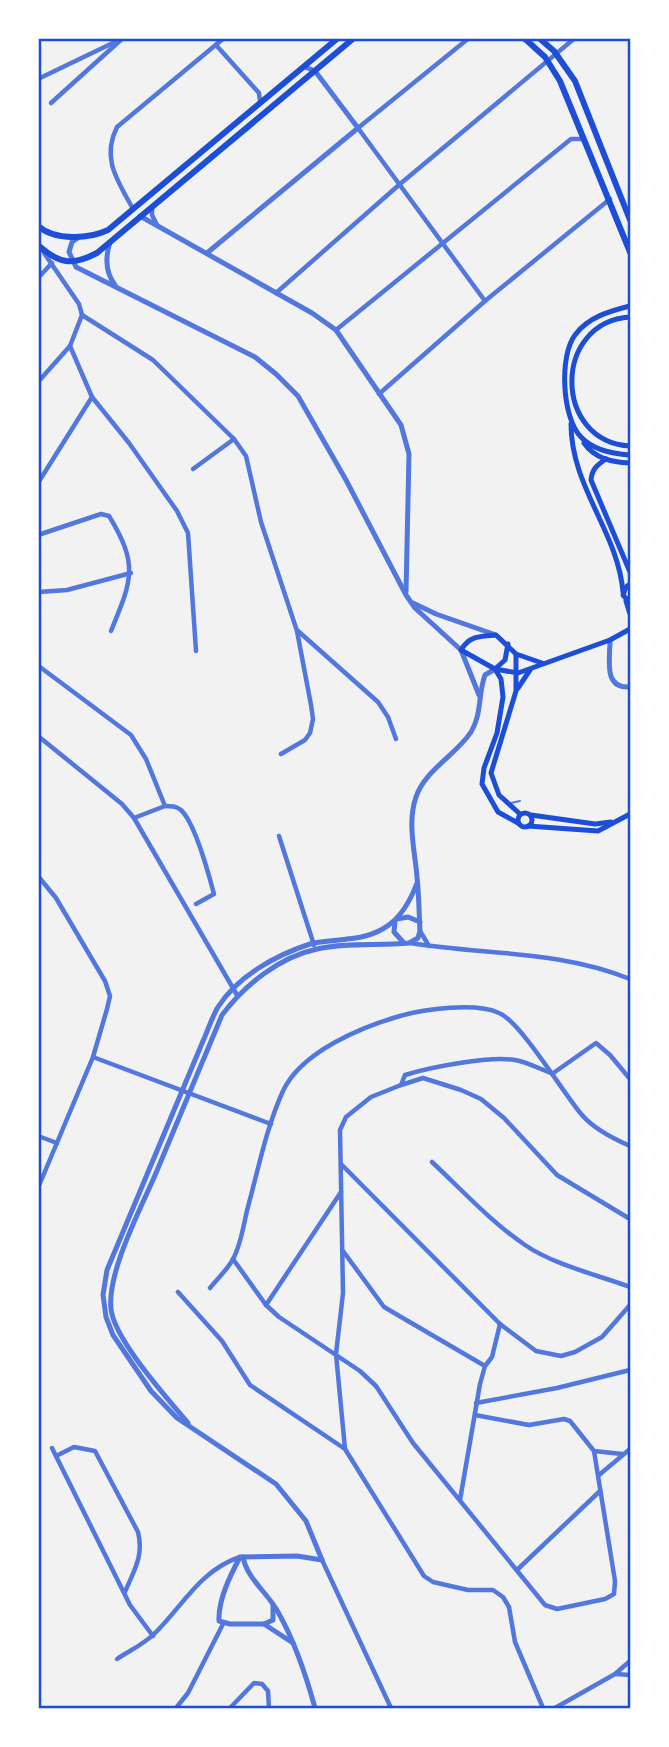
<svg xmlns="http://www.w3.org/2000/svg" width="669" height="1747" font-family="'Space Grotesk',sans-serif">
<rect width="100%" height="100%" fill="#f2f2f2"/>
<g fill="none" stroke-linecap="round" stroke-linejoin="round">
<polyline stroke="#5277de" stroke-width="2" points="511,803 520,801"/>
<g stroke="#5277de" stroke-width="4.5">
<polyline points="469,38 358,128 485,301"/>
<polyline points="216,45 259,93 260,101"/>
<polyline points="38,79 117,41"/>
<polyline points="51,103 123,38"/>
<polyline points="152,207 152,215 157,225"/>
<path d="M133 209C118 181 101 159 117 127L224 38"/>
<polyline points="44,253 79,304 82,315 70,346 92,397 129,443 177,511 188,533 196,651"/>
<polyline points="38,278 52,263"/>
<polyline points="276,293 400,184 575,38"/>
<polyline points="82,315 153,360 234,439 246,456 261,522 297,631 311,705 313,719 310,733 305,740 281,754"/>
<polyline points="336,330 571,139 584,139"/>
<polyline points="38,382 70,346"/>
<polyline points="379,394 485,301 610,199"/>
<polyline points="193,469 234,439"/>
<polyline points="38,483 92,397"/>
<path d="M38 535 101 514 109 516C139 565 132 580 111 631"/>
<polyline points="38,592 67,590 131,573"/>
<polyline points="298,631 378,702 388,717 396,739"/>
<polyline points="40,667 131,735 146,759 165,806 134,818"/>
<polyline points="38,736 122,804 134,818 237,995"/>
<path d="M165 806C171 806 176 806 181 810 195 823 209 875 214 894L196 904"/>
<polyline points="279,836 314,945"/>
<polyline points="38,876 56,898 105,981 110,996 107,1009 93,1057 38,1188"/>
<polyline points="420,931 429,946"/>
<path d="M410 943C484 955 559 950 630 979"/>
<polyline points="93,1057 271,1124"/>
<polyline points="552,1074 596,1043 610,1055 630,1079"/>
<path d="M401 1085 405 1075C431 1067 488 1056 515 1060 527 1062 540 1069 551 1073"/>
<polyline points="38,1136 57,1143"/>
<path d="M432 1162C462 1190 491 1222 525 1245 554 1265 598 1275 630 1287"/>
<polyline points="341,1164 500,1324 536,1351 561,1356 575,1352 602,1337 630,1305"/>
<polyline points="343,1251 384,1307 485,1366"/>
<polyline points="233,1259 266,1305 279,1317 360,1371 376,1386 413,1443 545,1605 557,1609 605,1599 614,1594 615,1581 594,1451"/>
<path d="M210 1288C217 1279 228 1269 233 1259 242 1243 244 1220 249 1203 259 1166 267 1126 283 1091 301 1052 361 1027 400 1016 424 1009 476 1002 499 1013 521 1022 563 1093 582 1115 594 1129 614 1139 630 1146"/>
<polyline points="178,1292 222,1341 250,1385 345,1449 424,1576 433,1582 468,1590 493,1590 503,1597 509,1607 515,1642 543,1708"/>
<polyline points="266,1305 341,1192"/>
<polyline points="476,1403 557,1388 630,1370"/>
<polyline points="475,1415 529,1425 564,1419 570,1421 594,1451 622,1454"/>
<polyline points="52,1448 130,1605 153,1636"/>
<polyline points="345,1449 336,1354 343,1293 340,1130 346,1117 371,1097 401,1085 423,1078 461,1090 481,1099 504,1118 557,1175 630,1219"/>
<path d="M56 1456 74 1447 95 1451 138 1532C144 1556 134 1570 125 1592"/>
<polyline points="599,1475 630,1449"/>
<polyline points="460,1500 480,1384 485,1366 492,1357 500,1324"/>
<polyline points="322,1560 391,1708"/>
<polyline points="518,1569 600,1491"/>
<path d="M117 1659C129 1651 144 1644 154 1634 182 1607 200 1570 240 1557"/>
<polyline points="616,1674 630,1675"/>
<polyline points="176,1708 188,1693 223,1624"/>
<polyline points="230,1708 254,1683 262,1684 268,1691 269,1708"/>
<polyline points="555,1708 615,1674 630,1661"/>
</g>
<g stroke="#5277de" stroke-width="5">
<polyline points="140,216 312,313 336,330 401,425 409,454 406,592"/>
<polyline points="79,237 72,242 69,252 76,267 255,357 276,374 298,396 346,480 406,595 415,608 461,650 479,695"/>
<path d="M110 242C105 258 105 272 115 285"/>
<polyline points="207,253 358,128 315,71 305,67"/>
<polyline points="413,603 436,614 496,635"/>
<path d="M610 640C610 660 603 689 630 687"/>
<polyline points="397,919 408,917 420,922"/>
<polyline points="395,922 394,932 404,943"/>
<path d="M188 1423C167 1398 114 1339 111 1309 107 1272 141 1208 156 1173 178 1121 200 1068 222 1015 245 985 279 957 317 949 346 942 379 946 409 943L418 938 420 931C419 913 419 895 417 877 415 851 407 823 416 797 425 770 456 755 471 732 482 714 478 694 485 675L495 669"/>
<path d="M243 1557C247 1579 268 1593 278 1612 295 1642 306 1675 315 1708"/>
<path d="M322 1560 306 1521 276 1484 177 1418 151 1391 113 1335 106 1317 103 1295 107 1270 203 1041C208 1030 212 1017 218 1007 238 976 276 955 310 944 321 941 335 941 347 939 385 936 404 918 417 883"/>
<polyline points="264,1624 273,1620 273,1605"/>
<path d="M293 1643 264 1624H230L219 1621C218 1600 230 1576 240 1557L297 1556 322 1560"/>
</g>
<g stroke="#1d4ed8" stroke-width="5">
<path d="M630 306C610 311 588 317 575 335 559 356 562 418 581 437 593 450 614 454 630 455"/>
<path d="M630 317C552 322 553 442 630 446"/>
<path d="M571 424C571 487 618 532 623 592"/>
<path d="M584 443C595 459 612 462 630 463"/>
<path d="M606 459C597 465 592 469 591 480L630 572"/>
<polyline points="630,584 626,587 623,595 630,603"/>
<polyline points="626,601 630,614"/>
<polyline points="516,654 542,663"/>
<polyline points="495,669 501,679 503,697 497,733 484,768 482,784 498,812 518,823"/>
<polyline points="495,669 505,660 508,644"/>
<polyline points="518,688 530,670"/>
<circle cx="525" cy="820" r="7"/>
<path d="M520 814 499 795 491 773 516 691V654L496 635C480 636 469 636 461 650L495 669 518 673 610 640 630 629"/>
<polyline points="531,815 595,824 611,822"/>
<polyline points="528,826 598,831 630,814"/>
</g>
<g stroke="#1d4ed8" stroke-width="6">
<polyline points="524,38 545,57 560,81 630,252"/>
<polyline points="539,38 554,51 575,81 630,220"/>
<path d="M38 226C55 241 89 239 108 230L338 38"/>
<path d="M38 245C59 264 72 266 97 253L354 38"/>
</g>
</g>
<rect width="669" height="1747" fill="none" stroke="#ffffff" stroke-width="80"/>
<rect x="40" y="40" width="589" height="1667" fill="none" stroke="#1d4ed8" stroke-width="2.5"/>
</svg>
